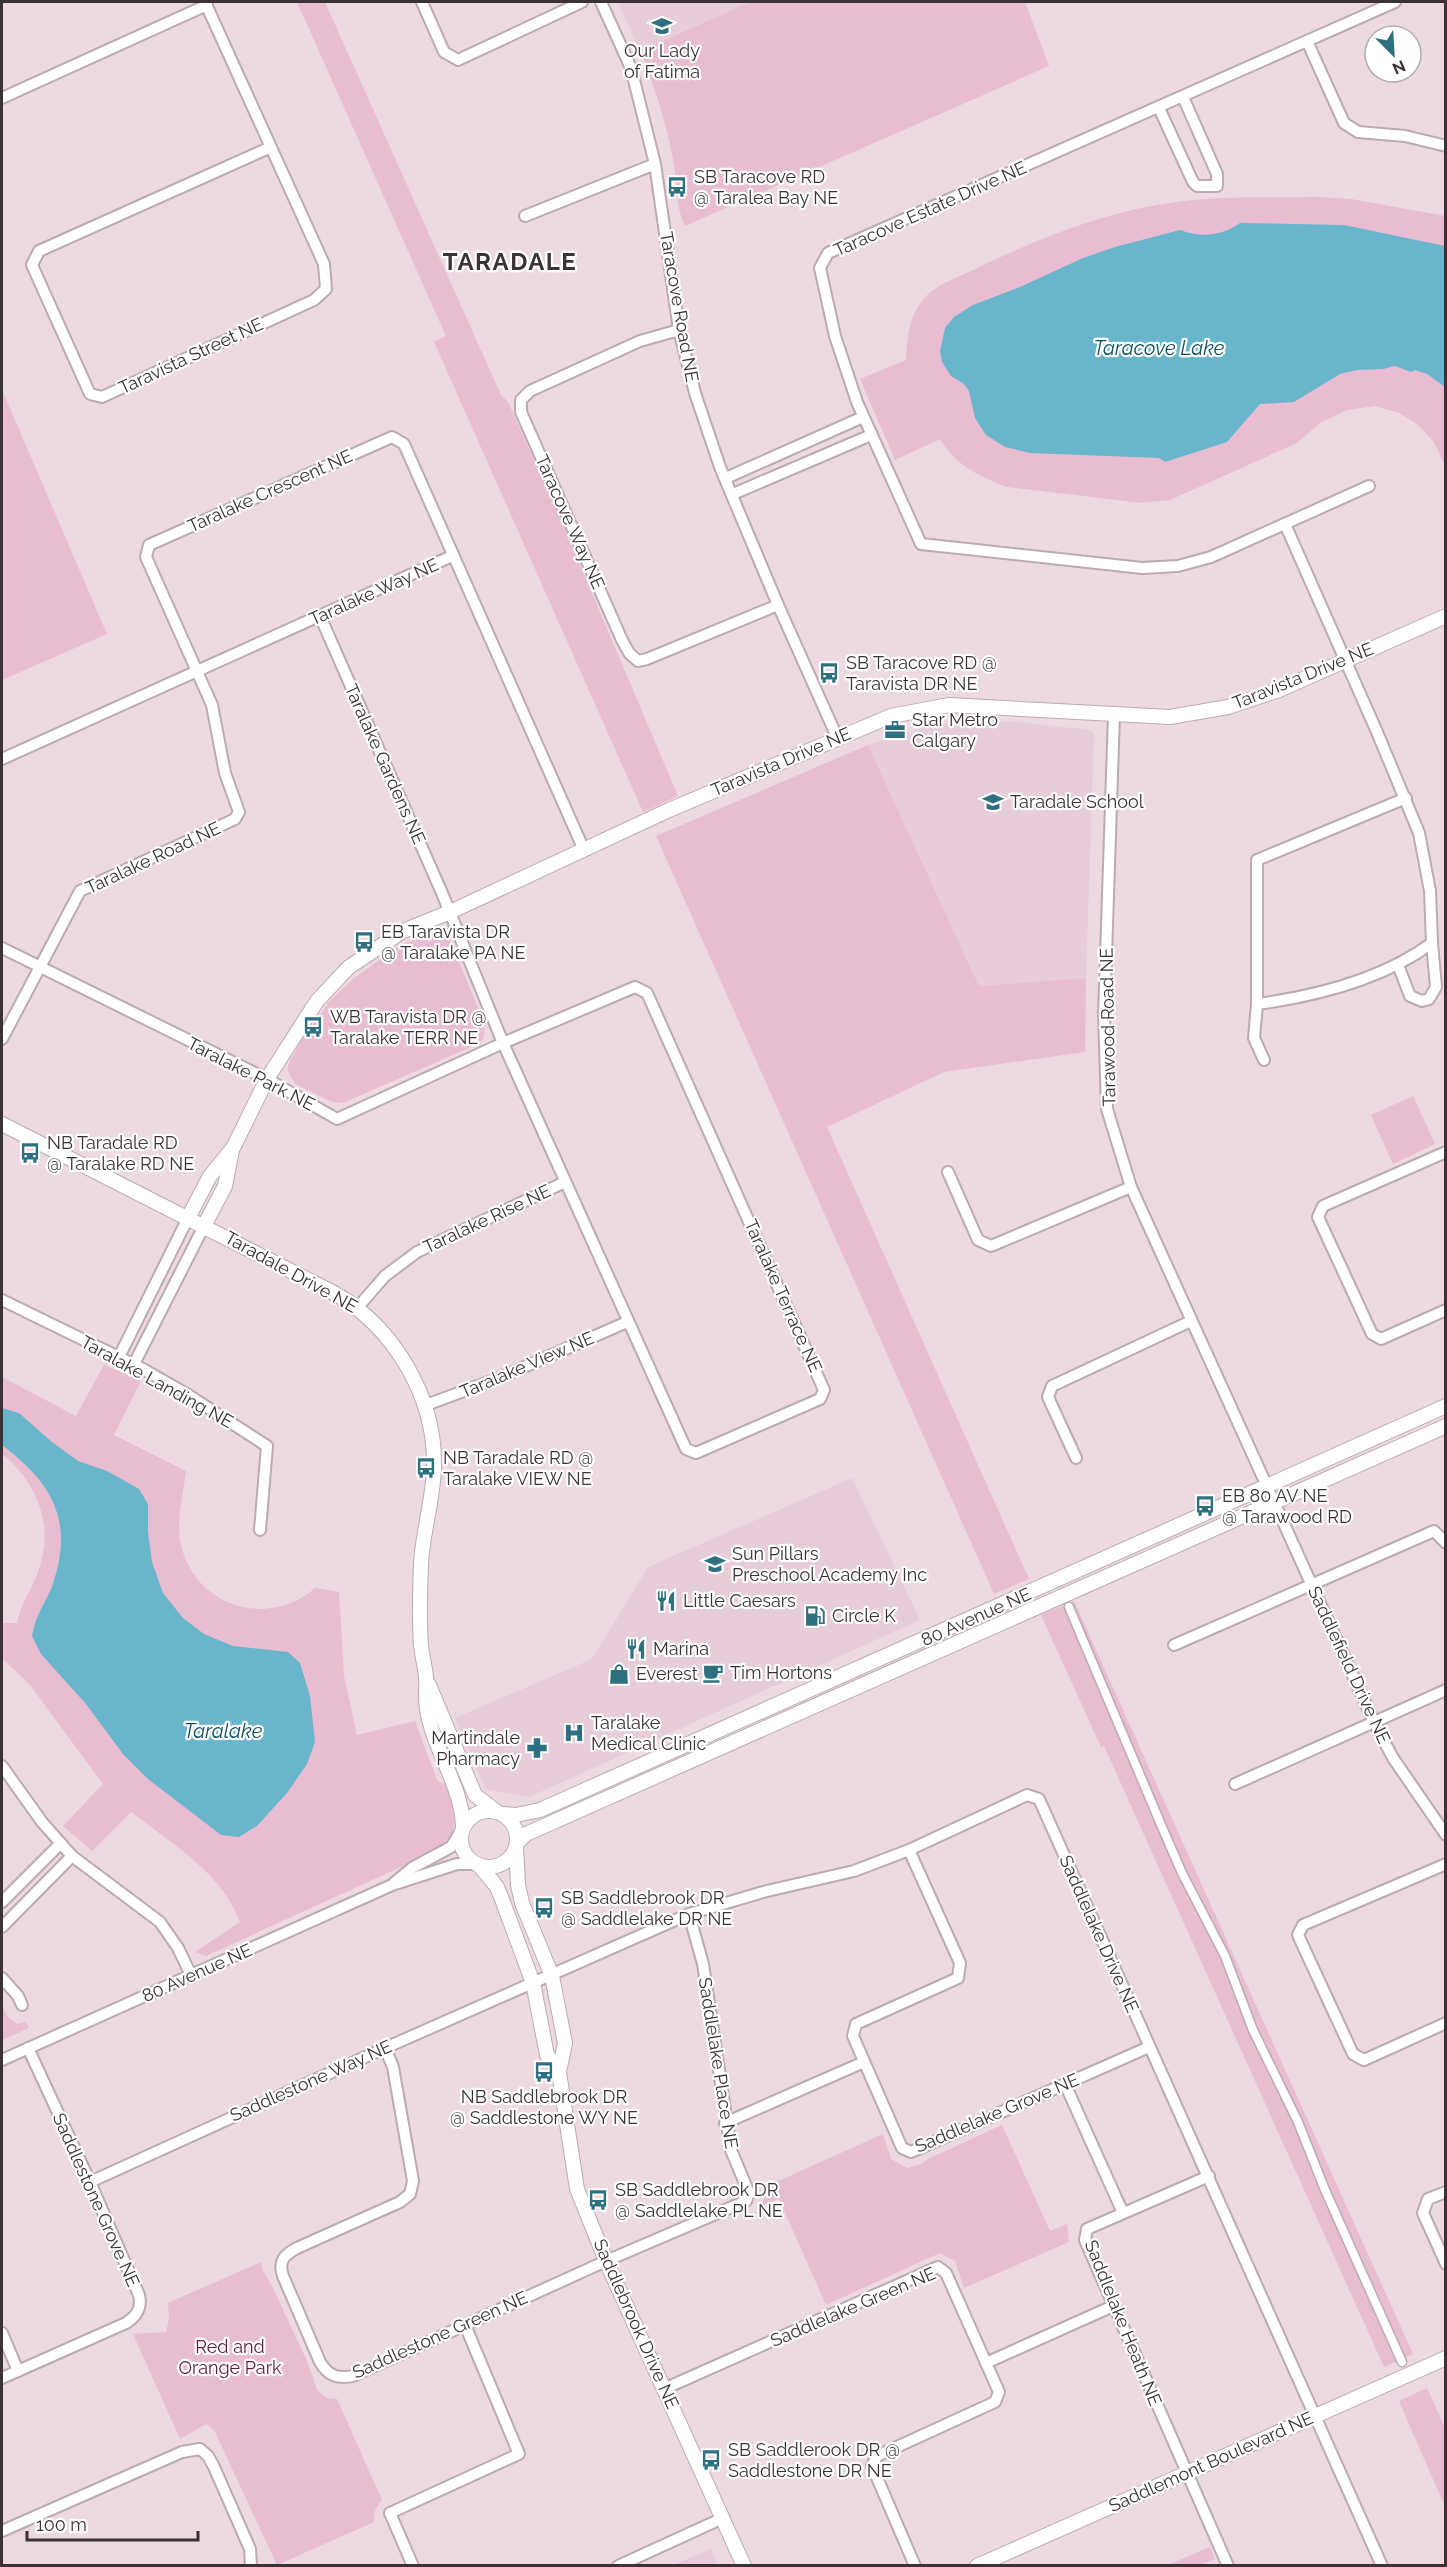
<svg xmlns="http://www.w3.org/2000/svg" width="1447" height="2567" font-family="Raleway,sans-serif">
<rect width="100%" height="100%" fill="#edd9e2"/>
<g fill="#e7ccd9">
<polygon points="618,2 750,2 640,51"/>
<polygon points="963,721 1015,722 1091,730 1094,734 1086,978 979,986 868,745 931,725"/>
<polygon points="852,1478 920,1620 529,1797 486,1789 455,1718 592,1659 648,1567"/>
<polygon points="711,2549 718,2565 673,2565"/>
</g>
<g fill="#e8bcd1">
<polygon points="297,2 325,2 501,395 508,402 561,520 678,796 643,812 434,342 446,336"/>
<path d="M750 2H1025L1049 66 685 226C676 209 678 191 675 172 669 130 656 90 640 51Z"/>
<path d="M1317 197 1351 199 1445 216V466L1434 442 1417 424 1399 413 1375 406 1347 410 1320 423 1297 443 1170 500 1142 503 1007 487C980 477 955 465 940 439L895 460 860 379 906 360C907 341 908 321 920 304 931 286 955 279 973 270 1043 236 1116 207 1194 200 1234 196 1276 198 1317 197Z"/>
<polygon points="2,390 107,634 2,680"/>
<polygon points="868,745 979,986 1086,978 1085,1052 944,1072 827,1127 1029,1579 994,1594 656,836"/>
<polygon points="436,930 449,938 485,1025 483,1039 478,1044 343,1103 332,1102 295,1084 288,1071 288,1065 301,1041 330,1001 353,979 399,946"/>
<polygon points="1413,1096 1435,1144 1393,1164 1371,1115"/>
<path d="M104 1365 141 1381 114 1435 186 1471C183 1495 176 1521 181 1545 195 1607 269 1629 315 1588L339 1592 344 1676 357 1735 415 1721 437 1780 447 1786C459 1823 460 1835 425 1856L206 1956 195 1952 240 1922C222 1873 171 1843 131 1812L92 1851 63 1826 103 1784 30 1685 2 1658V1623H17C21 1602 31 1592 38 1572 55 1527 38 1483 2 1454V1377L76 1416Z"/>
<polygon points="1074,1601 1413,2354 1384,2367 1104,1746 1101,1747 1041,1615"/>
<path d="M2 1994C3 2008 4 2018 18 2024L26 2022 29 2028 2 2040Z"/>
<polygon points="1002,2125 1050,2231 1067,2224 1069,2242 964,2288 955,2261 940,2253 826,2305 779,2199 761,2206 765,2197 763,2188 883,2134 891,2159 907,2168 922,2164 926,2160"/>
<polygon points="261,2262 263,2271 271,2284 307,2361 317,2390 327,2398 337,2399 382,2500 375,2510 374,2522 277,2565 214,2430 206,2424 180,2439 133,2334 166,2332 169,2319 168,2303"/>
<polygon points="1427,2388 1445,2428 1445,2507 1399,2401"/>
<polygon points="1210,2547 1215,2559 1201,2565 1168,2565"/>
</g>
<g fill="#69b6cc">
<path d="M1240 223 1344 225 1445 246V387L1427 374 1415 370 1411 372 1395 366 1383 369 1357 370 1340 374 1294 402 1260 404 1227 442 1165 462 1159 458 1030 453 1005 447 986 435 975 418 969 391 964 384 951 376 942 362 940 351 945 328 954 317 973 305 1020 287 1083 258 1115 247 1180 230C1201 238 1222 236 1240 223Z"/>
<path d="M2 1408 19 1413 52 1442 78 1461 107 1471 139 1489 148 1504V1532L152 1562 163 1593 183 1618 204 1634 233 1646 288 1652 300 1663 310 1696 315 1742 307 1764 287 1793 257 1826 239 1837 221 1835 148 1779 123 1754 86 1704 41 1654 32 1636C36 1615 43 1607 51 1589 75 1524 55 1485 2 1445Z"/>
</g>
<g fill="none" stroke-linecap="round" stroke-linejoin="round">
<g stroke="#bcaab2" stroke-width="11">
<polyline id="pedestrian" points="1069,1607 1162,1827 1182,1873 1225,1956 1253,2030 1298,2122 1325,2190 1402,2362"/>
</g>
<g stroke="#bcaab2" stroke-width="14">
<g id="minor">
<polyline points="205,2 324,264 326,289 314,300 102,397 90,394 32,265 39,251 271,147"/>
<polyline points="422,2 444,52 458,60 582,2"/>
<polyline points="601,2 631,68 655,164 679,330 695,393 720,467 778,605 837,737"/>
<polyline points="1307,41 1344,123 1358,132 1405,136 1446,146"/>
<polyline points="2,98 207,5"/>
<polyline points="1159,108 1193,182 1197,186 1217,186 1217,174 1183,97"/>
<polyline points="525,216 655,164"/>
<polyline points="679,330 640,341 530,391 521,400 521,412 622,640 629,653 638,661 647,659 778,605"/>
<polyline points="726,478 863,417"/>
<polyline points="1369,486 1211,557 1178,566 1142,568 921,544 857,402 835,336 820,268 828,253 1395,2"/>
<polyline points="733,494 871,435"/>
<path d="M1285 524 1377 732 1419 833 1430 891 1432 943C1383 979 1317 996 1257 1004V860L1406 798"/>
<polyline points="1114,715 1104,1015 1107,1109 1131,1187 1374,1722 1393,1758 1446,1835"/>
<polyline points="2,759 452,556"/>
<polyline points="2,948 267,1079 337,1119 503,1043 635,987 647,993 824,1390 820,1399 696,1453 686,1449 503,1043 442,893 320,616"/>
<polyline points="1398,965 1410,996 1422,1001 1429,999 1436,987 1432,943"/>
<polyline points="1257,1004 1254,1038 1264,1060"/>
<polyline points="2,1039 80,891 235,819 239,812 225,773 212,705 146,557 149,545 392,437 404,444 584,850"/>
<polyline points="1446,1152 1323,1206 1318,1217 1372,1334 1381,1339 1446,1310"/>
<polyline points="948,1172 978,1240 991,1246 1131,1187"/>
<polyline points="2,1300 143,1369 185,1393 267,1446 260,1530"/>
<polyline points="358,1307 385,1276 417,1252 565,1182"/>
<polyline points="119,1357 188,1218"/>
<polyline points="134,1364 204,1226"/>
<polyline points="426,1405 499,1378 627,1322"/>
<polyline points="1076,1458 1048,1397 1052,1386 1191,1321"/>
<polyline points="1174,1645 1434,1531 1446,1543"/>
<polyline points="2,1766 42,1822 72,1856 160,1922 178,1948 191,1975"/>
<polyline points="1235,1784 1446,1690"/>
<polyline points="909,1850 960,1963 958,1978 856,2024 853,2036 902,2148 911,2152 1149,2047"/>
<polyline points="1446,1864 1303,1925 1298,1935 1353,2054 1364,2060 1446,2023"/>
<polyline points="394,1883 412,1868 451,1847 461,1831"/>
<polyline points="2,1902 60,1844"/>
<polyline points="2,1927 72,1856"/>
<polyline points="2,1978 18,1996 22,2005"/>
<path d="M385 2048 393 2067 413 2181 410 2194 400 2202 297 2248C284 2255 278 2261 283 2276L320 2362C328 2376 338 2379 353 2376L606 2261 746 2201 749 2193 731 2150 703 1964 689 1914"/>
<polyline points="2,2060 392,1885 457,1864 475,1864"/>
<polyline points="1065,2084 1123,2213"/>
<polyline points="725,2123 864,2062"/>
<polyline points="1209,2176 1087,2229 1085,2240 1228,2566"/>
<polyline points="90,2182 385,2048 689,1914 763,1892 854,1871 909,1850 1027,1795 1039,1799 1382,2566"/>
<polyline points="1446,2192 1428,2199 1423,2213 1446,2264"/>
<polyline points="2,2333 18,2371"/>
<polyline points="986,2363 1113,2306"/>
<path d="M2 2378 126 2323C137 2316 142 2308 139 2295L90 2182 28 2048"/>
<polyline points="666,2388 938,2267 946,2273 999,2392 995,2402 877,2456 872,2466 915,2566"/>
<polyline points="2,2531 182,2452 200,2449 208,2456 214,2467 250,2549 251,2566"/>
<polyline points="413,2566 390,2513 519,2454 465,2325"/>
<polyline points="618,2566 723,2518"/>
</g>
</g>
<g stroke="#bcaab2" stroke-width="16">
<g id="tertiary">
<path d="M2 1124 336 1294C395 1329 436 1398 434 1468 433 1500 423 1531 421 1563 420 1590 419 1618 421 1645 422 1656 425 1666 426 1677 427 1687 425 1698 427 1709 433 1749 461 1784 463 1825"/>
<polyline points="188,1218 210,1176 233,1148 267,1079 317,1001 349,967 403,931 450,912 669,810 891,716 949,705 1170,717 1228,707 1279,690 1446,616"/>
<polyline points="204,1226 225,1186 232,1150"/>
<polyline points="429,1685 475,1795 496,1811"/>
<circle cx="489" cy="1839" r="28"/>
<polyline points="503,1814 516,1815 540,1810 1446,1406"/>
<polyline points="517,1843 526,1834 1446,1426"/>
<polyline points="516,1847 518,1885 522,1903 552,1976 565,2043 559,2072 577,2189 606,2261 744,2566"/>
<polyline points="479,1865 497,1887 503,1902 533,1983 547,2055 559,2072"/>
<polyline points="977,2566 1446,2358"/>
</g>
</g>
<use href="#pedestrian" stroke="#fff" stroke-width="8"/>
<use href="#minor" stroke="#fff" stroke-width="10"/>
<use href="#tertiary" stroke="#fff" stroke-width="14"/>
</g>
<defs>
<g id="school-bare" transform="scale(1.62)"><path d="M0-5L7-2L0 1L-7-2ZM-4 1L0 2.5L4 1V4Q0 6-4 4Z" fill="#2e7082" stroke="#fff" stroke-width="2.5" paint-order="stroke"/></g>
<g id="bus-bare" transform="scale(1.62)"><path d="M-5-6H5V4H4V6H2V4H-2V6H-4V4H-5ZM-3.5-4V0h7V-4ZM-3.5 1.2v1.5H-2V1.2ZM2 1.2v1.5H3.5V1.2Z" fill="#2e7082" stroke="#fff" stroke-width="2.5" paint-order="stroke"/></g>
<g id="office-bare" transform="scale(1.62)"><path d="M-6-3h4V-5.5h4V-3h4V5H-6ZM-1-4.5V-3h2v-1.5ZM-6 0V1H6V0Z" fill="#2e7082" stroke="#fff" stroke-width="2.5" paint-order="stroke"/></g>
<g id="restaurant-bare" transform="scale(1.62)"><path d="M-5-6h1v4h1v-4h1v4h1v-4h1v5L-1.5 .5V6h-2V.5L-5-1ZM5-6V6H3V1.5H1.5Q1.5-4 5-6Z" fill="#2e7082" stroke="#fff" stroke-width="2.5" paint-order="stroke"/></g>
<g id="fuel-bare" transform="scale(1.62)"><path d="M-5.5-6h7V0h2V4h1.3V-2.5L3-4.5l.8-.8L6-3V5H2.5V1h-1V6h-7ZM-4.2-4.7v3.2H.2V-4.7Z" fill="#2e7082" stroke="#fff" stroke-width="2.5" paint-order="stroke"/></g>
<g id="cafe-bare" transform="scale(1.62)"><path d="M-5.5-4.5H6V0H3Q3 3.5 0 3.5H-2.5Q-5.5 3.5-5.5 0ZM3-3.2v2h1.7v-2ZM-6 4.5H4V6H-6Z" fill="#2e7082" stroke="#fff" stroke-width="2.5" paint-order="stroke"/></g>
<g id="shop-bare" transform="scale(1.62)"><path d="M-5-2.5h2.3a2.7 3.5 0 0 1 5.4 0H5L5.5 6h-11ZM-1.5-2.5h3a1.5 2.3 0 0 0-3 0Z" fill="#2e7082" stroke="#fff" stroke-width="2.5" paint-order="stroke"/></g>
<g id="hospital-bare" transform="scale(1.62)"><path d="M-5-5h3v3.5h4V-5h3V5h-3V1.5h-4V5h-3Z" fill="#2e7082" stroke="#fff" stroke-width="2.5" paint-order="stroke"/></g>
<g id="pharmacy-bare" transform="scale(1.62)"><path d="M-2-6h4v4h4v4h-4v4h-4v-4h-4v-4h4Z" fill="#2e7082" stroke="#fff" stroke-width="2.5" paint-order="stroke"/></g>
</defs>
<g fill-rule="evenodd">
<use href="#school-bare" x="662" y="26"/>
<use href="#bus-bare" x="677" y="187"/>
<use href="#bus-bare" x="829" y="673"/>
<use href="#office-bare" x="895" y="730"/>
<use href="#school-bare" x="993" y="802"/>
<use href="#bus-bare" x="364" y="942"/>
<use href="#bus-bare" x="313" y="1027"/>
<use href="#bus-bare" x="30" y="1153"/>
<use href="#bus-bare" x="426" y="1468"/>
<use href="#bus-bare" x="1205" y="1506"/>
<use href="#school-bare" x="715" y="1564"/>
<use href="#restaurant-bare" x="666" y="1601"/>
<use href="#fuel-bare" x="815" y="1616"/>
<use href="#restaurant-bare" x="636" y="1649"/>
<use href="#cafe-bare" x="713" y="1673"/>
<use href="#shop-bare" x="619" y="1674"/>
<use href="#hospital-bare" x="574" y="1733"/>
<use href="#pharmacy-bare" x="537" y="1748"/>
<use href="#bus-bare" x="544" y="1908"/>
<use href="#bus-bare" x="544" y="2072"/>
<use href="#bus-bare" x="598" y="2200"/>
<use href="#bus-bare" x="711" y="2460"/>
</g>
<g text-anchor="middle" stroke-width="4.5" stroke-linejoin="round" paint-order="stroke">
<g font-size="18" fill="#3a3236" stroke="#fff" text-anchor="start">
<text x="662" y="57" text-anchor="middle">Our Lady<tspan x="662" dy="21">of Fatima</tspan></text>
<text x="694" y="183">SB Taracove RD<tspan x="694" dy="21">@ Taralea Bay NE</tspan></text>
<text x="846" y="669">SB Taracove RD @<tspan x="846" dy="21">Taravista DR NE</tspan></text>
<text x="912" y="726">Star Metro<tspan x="912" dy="21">Calgary</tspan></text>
<text x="1010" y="808">Taradale School</text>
<text x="381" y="938">EB Taravista DR<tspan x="381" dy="21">@ Taralake PA NE</tspan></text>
<text x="330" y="1023">WB Taravista DR @<tspan x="330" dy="21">Taralake TERR NE</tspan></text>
<text x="47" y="1149">NB Taradale RD<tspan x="47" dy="21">@ Taralake RD NE</tspan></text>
<text x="443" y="1464">NB Taradale RD @<tspan x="443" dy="21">Taralake VIEW NE</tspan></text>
<text x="1222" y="1502">EB 80 AV NE<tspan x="1222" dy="21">@ Tarawood RD</tspan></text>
<text x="732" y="1560">Sun Pillars<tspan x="732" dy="21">Preschool Academy Inc</tspan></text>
<text x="683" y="1607">Little Caesars</text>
<text x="832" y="1622">Circle K</text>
<text x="653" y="1655">Marina</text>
<text x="730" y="1679">Tim Hortons</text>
<text x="636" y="1680">Everest</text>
<text x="591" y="1729">Taralake<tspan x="591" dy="21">Medical Clinic</tspan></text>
<text x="520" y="1744" text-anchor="end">Martindale<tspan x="520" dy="21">Pharmacy</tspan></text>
<text x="561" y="1904">SB Saddlebrook DR<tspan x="561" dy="21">@ Saddlelake DR NE</tspan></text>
<text x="544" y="2103" text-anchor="middle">NB Saddlebrook DR<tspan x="544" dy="21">@ Saddlestone WY NE</tspan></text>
<text x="615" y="2196">SB Saddlebrook DR<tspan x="615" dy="21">@ Saddlelake PL NE</tspan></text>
<text x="728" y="2456">SB Saddlerook DR @<tspan x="728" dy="21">Saddlestone DR NE</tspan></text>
</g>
<g font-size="18" fill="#3a3236" stroke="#fff">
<text transform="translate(930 209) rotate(-24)" y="6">Taracove Estate Drive NE</text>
<text transform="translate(679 307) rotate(80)" y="6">Taracove Road NE</text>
<text transform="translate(191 356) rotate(-25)" y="6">Taravista Street NE</text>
<text transform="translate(270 491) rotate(-24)" y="6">Taralake Crescent NE</text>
<text transform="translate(570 522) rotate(66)" y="6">Taracove Way NE</text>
<text transform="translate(374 592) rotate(-24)" y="6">Taralake Way NE</text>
<text transform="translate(1303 676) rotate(-22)" y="6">Taravista Drive NE</text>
<text transform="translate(781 762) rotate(-23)" y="6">Taravista Drive NE</text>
<text transform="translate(385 764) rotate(66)" y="6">Taralake Gardens NE</text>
<text transform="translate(153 858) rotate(-25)" y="6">Taralake Road NE</text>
<text transform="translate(1108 1027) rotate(-91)" y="6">Tarawood Road NE</text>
<text transform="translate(251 1074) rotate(27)" y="6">Taralake Park NE</text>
<text transform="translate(487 1219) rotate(-25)" y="6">Taralake Rise NE</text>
<text transform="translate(291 1272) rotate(29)" y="6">Taradale Drive NE</text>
<text transform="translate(783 1296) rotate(66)" y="6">Taralake Terrace NE</text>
<text transform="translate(527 1365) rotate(-23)" y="6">Taralake View NE</text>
<text transform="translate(157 1382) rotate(29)" y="6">Taralake Landing NE</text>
<text transform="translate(976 1617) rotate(-24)" y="6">80 Avenue NE</text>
<text transform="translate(1349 1665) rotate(65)" y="6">Saddlefield Drive NE</text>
<text transform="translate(1099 1934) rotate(66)" y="6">Saddlelake Drive NE</text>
<text transform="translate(197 1973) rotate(-24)" y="6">80 Avenue NE</text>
<text transform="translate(718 2063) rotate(81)" y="6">Saddlelake Place NE</text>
<text transform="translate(311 2081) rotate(-24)" y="6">Saddlestone Way NE</text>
<text transform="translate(997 2113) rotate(-23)" y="6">Saddlelake Grove NE</text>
<text transform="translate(96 2200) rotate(66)" y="6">Saddlestone Grove NE</text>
<text transform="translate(853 2307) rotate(-23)" y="6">Saddlelake Green NE</text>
<text transform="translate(1123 2323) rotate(68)" y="6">Saddlelake Heath NE</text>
<text transform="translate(636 2324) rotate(66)" y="6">Saddlebrook Drive NE</text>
<text transform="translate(440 2335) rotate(-24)" y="6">Saddlestone Green NE</text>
<text transform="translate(1211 2462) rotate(-24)" y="6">Saddlemont Boulevard NE</text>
</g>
<g font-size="18" fill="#601943" stroke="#fff">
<text x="230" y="2353">Red and<tspan x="230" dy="21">Orange Park</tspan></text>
</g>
<g font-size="20" font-style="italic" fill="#0e5161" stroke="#fff">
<text x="1159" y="355">Taracove Lake</text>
<text x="223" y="1738">Taralake</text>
</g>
<g font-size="24" font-weight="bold" letter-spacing="1.5" fill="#3a3236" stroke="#fff">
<text x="510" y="270">TARADALE</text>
</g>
</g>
<rect width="1447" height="2567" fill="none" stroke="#3a3236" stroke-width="6"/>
<g transform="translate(1393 54) rotate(156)"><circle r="28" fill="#ffffff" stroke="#b0adaf" stroke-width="1.5"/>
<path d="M0-4.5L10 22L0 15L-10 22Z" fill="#2e7082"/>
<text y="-9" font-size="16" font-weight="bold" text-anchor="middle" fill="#3a3236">N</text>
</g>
<path d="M27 2531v9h171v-9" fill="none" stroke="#3a3236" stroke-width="3"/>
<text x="36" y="2531" font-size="18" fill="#3a3236" stroke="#ffffff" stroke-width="4.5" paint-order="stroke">100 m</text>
</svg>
